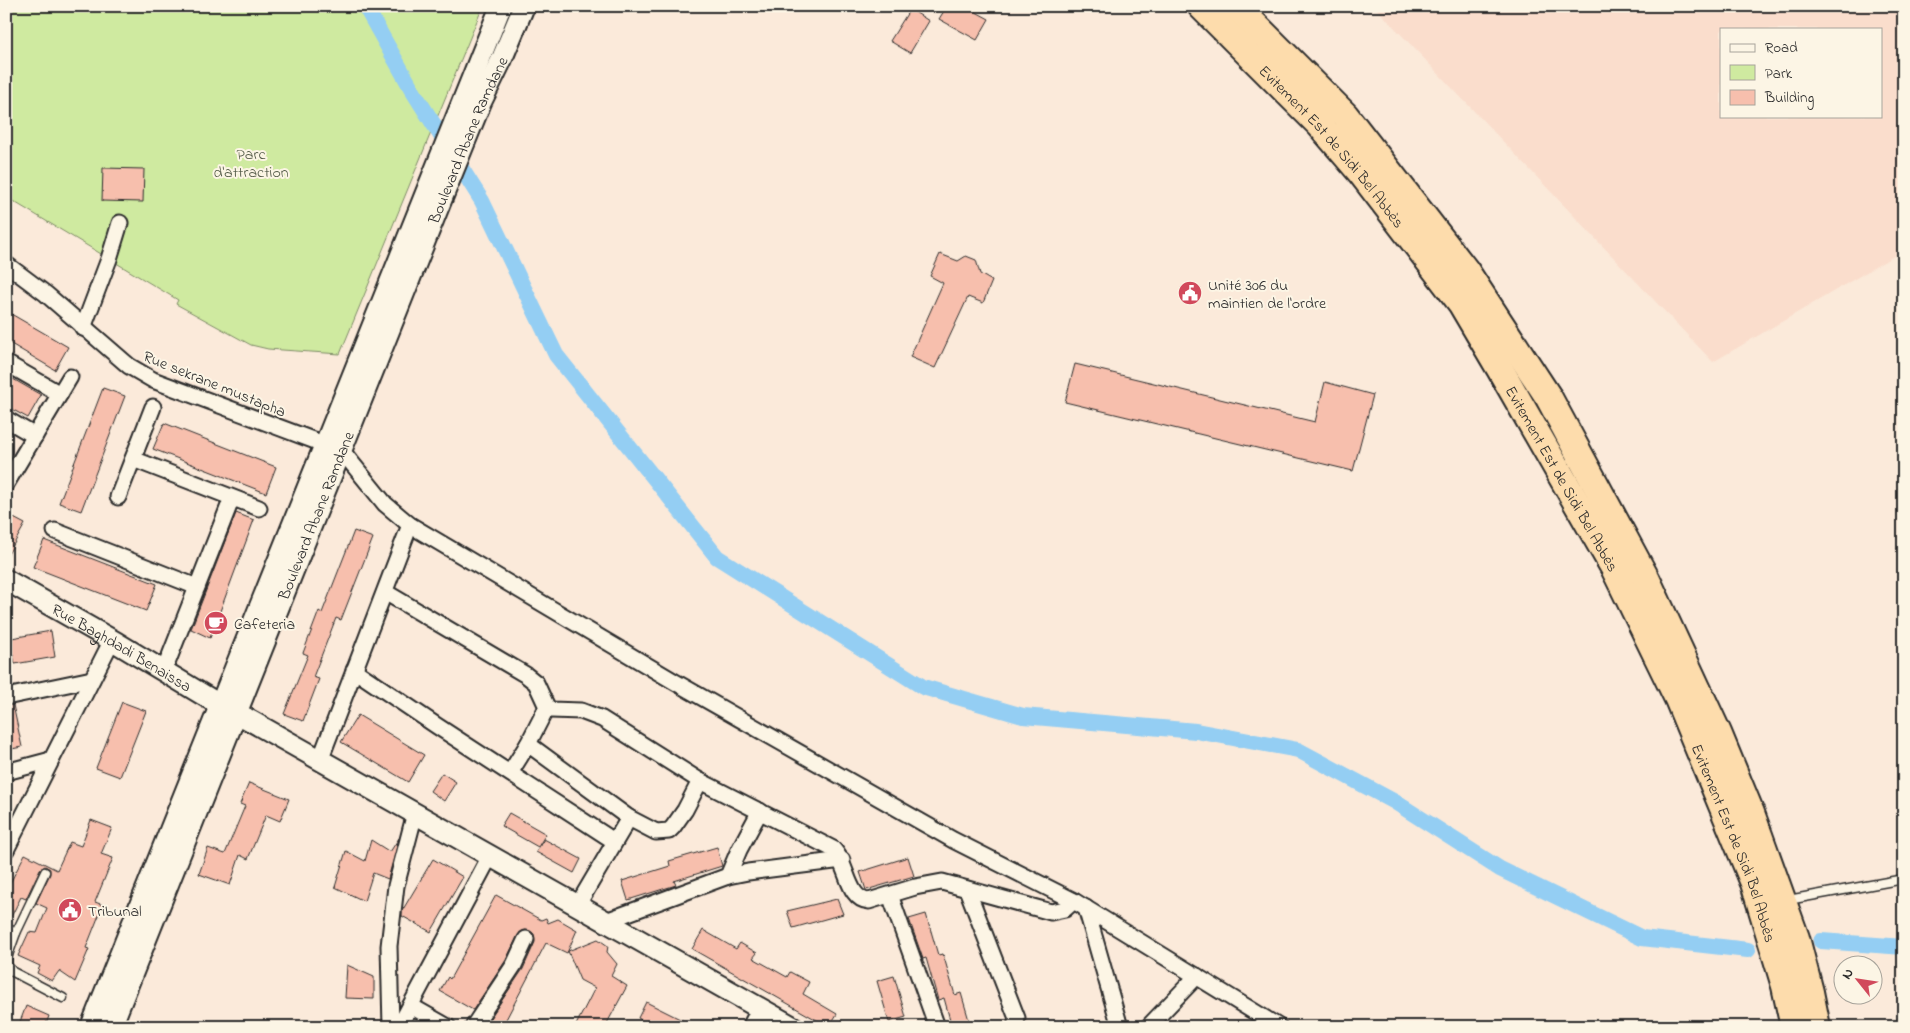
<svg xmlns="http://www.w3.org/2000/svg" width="1910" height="1033" font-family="'Indie Flower',sans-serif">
<rect width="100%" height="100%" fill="#fbeada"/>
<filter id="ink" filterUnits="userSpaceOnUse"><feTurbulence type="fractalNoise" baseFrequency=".02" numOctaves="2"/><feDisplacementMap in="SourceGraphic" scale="10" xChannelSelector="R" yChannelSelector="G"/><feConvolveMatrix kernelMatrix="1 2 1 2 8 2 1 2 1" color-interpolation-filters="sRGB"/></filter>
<g filter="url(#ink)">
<path fill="#faddcc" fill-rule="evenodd" d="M1374 6H1904V250L1713 362ZM1721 29H1881V116H1721Z"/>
<polygon fill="#cfeaa0" stroke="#7d8a66" points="6,6 483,6 340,354 268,349 251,345 176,304 178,300 6,197"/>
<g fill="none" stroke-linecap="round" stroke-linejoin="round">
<g stroke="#94cef3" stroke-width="16">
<polyline points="365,6 414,93 482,201 556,355 717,557 923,687 1023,716 1196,731 1298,750 1395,802 1500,869 1642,938 1748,950"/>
<polyline points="1821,941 1904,947"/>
</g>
</g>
<g fill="#f7bfad" stroke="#2b2b2b">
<polygon points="947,6 965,6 989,19 977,40 939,19"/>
<polygon points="910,9 929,21 910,53 890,41"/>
<polygon points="103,168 144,169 143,202 102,201"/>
<polygon points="940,254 958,261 966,256 976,260 980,274 992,281 983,303 968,297 935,368 910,357 943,283 930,276"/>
<polygon points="6,311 68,347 55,370 6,341"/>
<polygon points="1075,364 1315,422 1325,382 1373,395 1353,471 1065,402"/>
<polygon points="6,375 41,395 28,418 6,406"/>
<polygon points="103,388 125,396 81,511 59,503"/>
<polygon points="164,423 276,467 266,493 153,449"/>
<polygon points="236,513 254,520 210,638 191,629"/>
<polygon points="6,514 25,524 6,558"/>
<polygon points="354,531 373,538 341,620 336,618 313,677 319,679 303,721 284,714 308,655 303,653 319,611 322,613"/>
<polygon points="44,540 157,584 146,611 33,567"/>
<polygon points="51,631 55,657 15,664 13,655 6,656 6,639"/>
<polygon points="122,702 146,711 120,777 96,768"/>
<polygon points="13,705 22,747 6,750 6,706"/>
<polygon points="358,715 424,755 408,782 341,742"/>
<polygon points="442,773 456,782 444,801 430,791"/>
<polygon points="249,783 289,799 280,821 266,815 248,859 240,855 230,885 199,874 208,848 225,854 245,806 240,804"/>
<polygon points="509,813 546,834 538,847 501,826"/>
<polygon points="91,820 112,828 101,854 113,858 95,902 103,905 86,948 89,949 75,982 59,971 52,981 37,973 40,966 18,956 29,932 37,933 47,908 36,903 50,874 50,869 45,866 40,869 26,899 21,897 8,923 6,922 6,891 25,854 57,870 70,842 81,846"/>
<polygon points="399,838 388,879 373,873 364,901 335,887 346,851 365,861 371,840 390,852"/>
<polygon points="544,839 581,859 574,873 536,852"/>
<polygon points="717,847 722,866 674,881 676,885 628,900 622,881 670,866 669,861"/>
<polygon points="908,857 914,876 866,890 860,872"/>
<polygon points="433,859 463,877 431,932 402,916 402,911"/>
<polygon points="496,895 541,920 546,918 548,923 558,919 577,930 567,953 546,943 502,1027 484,1027 523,969 535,942 534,934 530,931 525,930 518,935 506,960 473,1010 440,991 448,977 450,979"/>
<polygon points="837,899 843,914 793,928 787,911"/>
<polygon points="926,914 938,955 943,954 955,995 961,993 971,1027 952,1027 944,998 938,1000 926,958 923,959 909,919"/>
<polygon points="703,930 736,949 740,943 757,953 753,958 787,977 790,972 809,982 803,994 837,1014 829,1027 692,949"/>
<polygon points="598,939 608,946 607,952 617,964 611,976 627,986 605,1027 575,1027 595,988 580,980 568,951"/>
<polygon points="347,965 374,977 374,999 345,998"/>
<polygon points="894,976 906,1017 889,1022 877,981"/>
<polygon points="646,1002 696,1027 653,1027 638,1018"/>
<polygon points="26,1006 49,1016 45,1027 18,1027"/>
</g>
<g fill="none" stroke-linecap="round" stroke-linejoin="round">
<g stroke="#2b2b2b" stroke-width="11">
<g id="lane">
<polyline points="45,872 16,933 7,958 7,965 13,972 63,998"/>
<polyline points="1788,900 1904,879"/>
<polyline points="6,928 16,933"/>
</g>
</g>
<g stroke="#2b2b2b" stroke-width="19">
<g id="street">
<polyline points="6,264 46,294 129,366 153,380 342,451 385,504 410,525 675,682 953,840 1074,901 1279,1027"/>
<polyline points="83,328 109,259 120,223"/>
<polyline points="6,363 60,394"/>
<polyline points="6,419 35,436"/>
<polyline points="133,459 259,508"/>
<polyline points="6,484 70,377"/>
<polyline points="118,497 153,407"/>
<polyline points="55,531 197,587"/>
<path d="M385 592 526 675 536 683 547 707 551 710 581 711 602 719 700 781 833 849C848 864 847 900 869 901L915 887 942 882 1051 912 1065 909 1074 901"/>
<polyline points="354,670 437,726 614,841"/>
<polyline points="164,671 232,498"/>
<polyline points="6,697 92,679"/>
<polyline points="528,744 629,818 656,832 669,831 673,827 685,810 700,781"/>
<polyline points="320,760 410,525"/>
<polyline points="6,772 51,760"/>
<polyline points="510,773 528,744 547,707"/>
<polyline points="6,850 112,640"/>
<polyline points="728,876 739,850 760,811"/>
<polyline points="967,889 1015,1013 1017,1018 1015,1027"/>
<polyline points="890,895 937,1027"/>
<polyline points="577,906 629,818"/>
<polyline points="1086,908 1120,1027"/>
<polyline points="606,921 728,876 748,872 842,860"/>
<polyline points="411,1006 448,1027"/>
<polyline points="391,1027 389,946 396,886 415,813"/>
<polyline points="399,1027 490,856"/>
<polyline points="473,1027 514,965 526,939"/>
<polyline points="750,1027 760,1008"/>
<polyline points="1148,1027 1197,976"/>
</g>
</g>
<g stroke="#2b2b2b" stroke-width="24">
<g id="secondary">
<path id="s1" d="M6 580 117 643 220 705 237 713 793 1027"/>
<polyline points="91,1027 501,6"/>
<path id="s2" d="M111 1027 440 203 481 102 501 61 524 6"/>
</g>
</g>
<g stroke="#2b2b2b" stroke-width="30">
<g id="highway">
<path id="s3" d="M1201 6 1320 125 1362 174 1461 303 1500 369 1614 568 1678 699 1754 883 1785 986 1794 1027"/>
<polyline points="1236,6 1345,115 1466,271 1549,398 1647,580 1718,733 1751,813 1796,938 1810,992 1817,1027"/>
</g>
</g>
<use href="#lane" stroke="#fcf5e5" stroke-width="8"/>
<use href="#street" stroke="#fcf5e5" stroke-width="15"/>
<use href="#secondary" stroke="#fcf5e5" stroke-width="20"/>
<use href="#highway" stroke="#fddcac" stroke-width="26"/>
</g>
</g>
<defs>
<g id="civic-disc" transform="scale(1.25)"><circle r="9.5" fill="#d1495b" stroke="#fcf5e5"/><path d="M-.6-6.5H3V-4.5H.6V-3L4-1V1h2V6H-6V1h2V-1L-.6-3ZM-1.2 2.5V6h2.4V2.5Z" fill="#fff"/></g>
<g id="cafe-disc" transform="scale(1.25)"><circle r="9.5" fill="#d1495b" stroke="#fcf5e5"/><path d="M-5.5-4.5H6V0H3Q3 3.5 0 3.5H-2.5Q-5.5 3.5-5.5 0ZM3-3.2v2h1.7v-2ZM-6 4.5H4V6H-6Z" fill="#fff"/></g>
</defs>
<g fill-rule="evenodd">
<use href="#civic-disc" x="1190" y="293"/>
<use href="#cafe-disc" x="216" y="623"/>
<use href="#civic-disc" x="70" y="910"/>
</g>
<g text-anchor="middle" stroke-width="4" stroke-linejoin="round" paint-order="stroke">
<g font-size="16" fill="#2b2b2b" stroke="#fcf5e5">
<text dy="6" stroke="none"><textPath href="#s2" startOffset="956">Boulevard Abane Ramdane</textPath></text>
<text dy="6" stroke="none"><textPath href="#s3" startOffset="192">Evitement Est de Sidi Bel Abbès</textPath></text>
<text transform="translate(215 383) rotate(22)" y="6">Rue sekrane mustapha</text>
<text dy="6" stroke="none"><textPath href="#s3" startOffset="598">Evitement Est de Sidi Bel Abbès</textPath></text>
<text dy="6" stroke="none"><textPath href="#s2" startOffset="551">Boulevard Abane Ramdane</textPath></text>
<text dy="6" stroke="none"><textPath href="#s1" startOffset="134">Rue Baghdadi Benaissa</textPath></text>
<text dy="6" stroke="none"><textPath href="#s3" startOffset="1002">Evitement Est de Sidi Bel Abbès</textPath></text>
</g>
<g font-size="16" fill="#545b48" stroke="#fcf5e5">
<text x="251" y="159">Parc<tspan x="251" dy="18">d'attraction</tspan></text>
</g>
<g font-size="16" fill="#2b2b2b" stroke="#fcf5e5" text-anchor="start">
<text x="1208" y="290">Unité 306 du<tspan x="1208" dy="18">maintien de l'ordre</tspan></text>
<text x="234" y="629">Cafeteria</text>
<text x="88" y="916">Tribunal</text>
</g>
</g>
<rect width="1910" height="1033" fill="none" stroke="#fcf5e5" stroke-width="25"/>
<rect x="12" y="12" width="1885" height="1008" fill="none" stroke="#2b2b2b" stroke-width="2" filter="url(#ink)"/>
<rect x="1720" y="28" width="162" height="90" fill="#fcf5e5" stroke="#a8a49b"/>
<rect x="1730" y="44" width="25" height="8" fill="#fcf5e5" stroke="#a8a49b"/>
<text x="1765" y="52" font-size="15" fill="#2b2b2b">Road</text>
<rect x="1730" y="65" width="25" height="15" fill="#cfeaa0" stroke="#a8a49b"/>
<text x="1765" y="78" font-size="15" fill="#2b2b2b">Park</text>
<rect x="1730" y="90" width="25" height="15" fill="#f7bfad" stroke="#a8a49b"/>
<text x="1765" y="102" font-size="15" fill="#2b2b2b">Building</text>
<g transform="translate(1858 980) rotate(300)"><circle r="24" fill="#fcf5e5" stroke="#a8a49b"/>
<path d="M0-4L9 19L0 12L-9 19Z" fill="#d1495b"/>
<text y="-8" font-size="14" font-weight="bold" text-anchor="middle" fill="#2b2b2b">N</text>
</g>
</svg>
